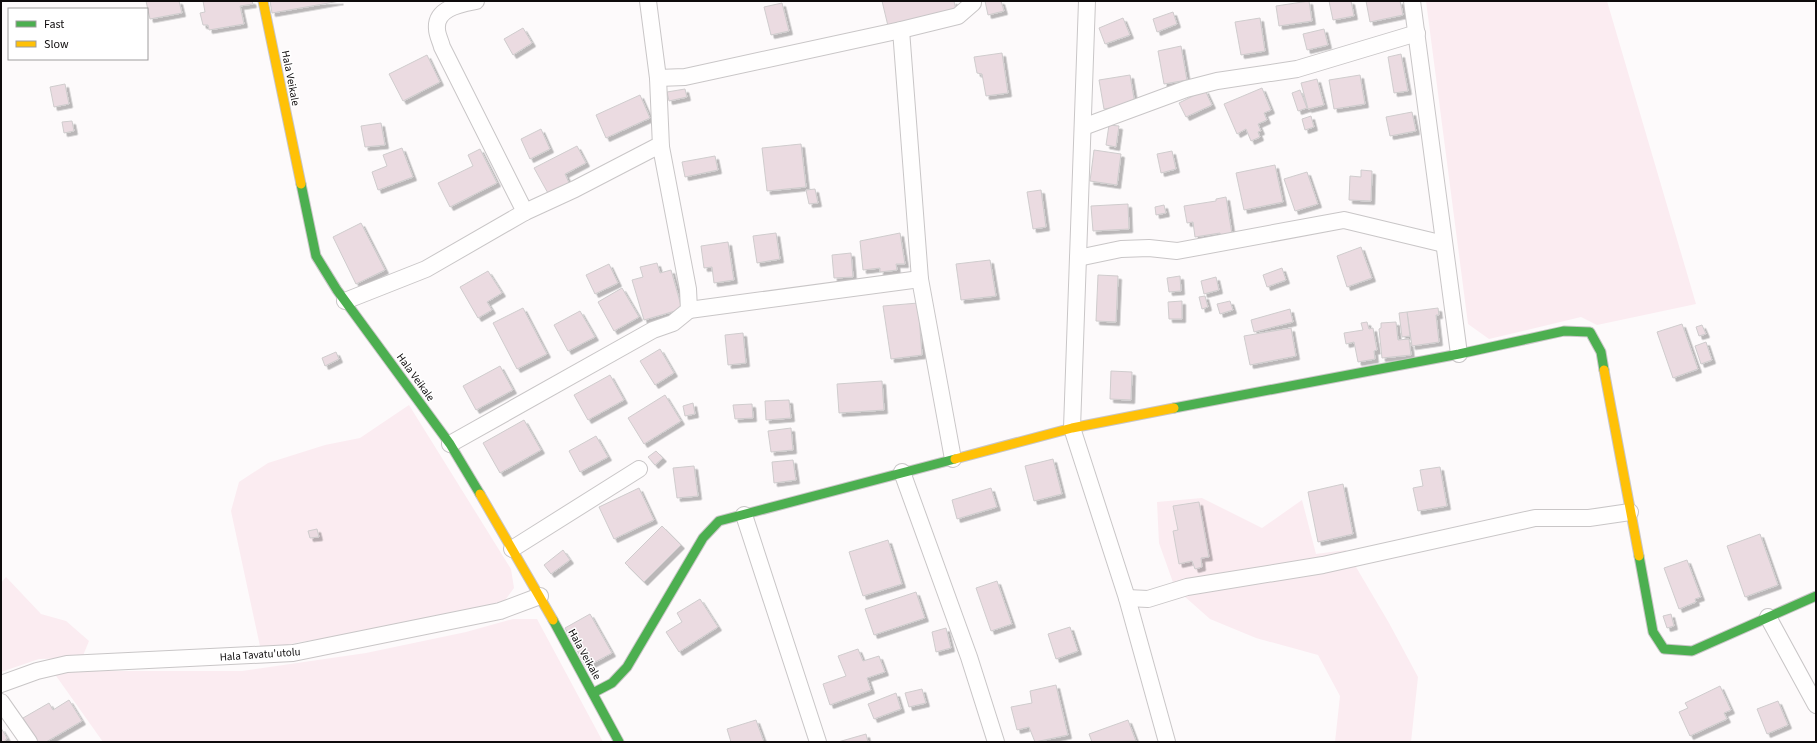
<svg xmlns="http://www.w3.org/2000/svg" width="1817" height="743" font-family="'Source Sans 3',sans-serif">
<defs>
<filter id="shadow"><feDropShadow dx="3.5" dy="3.5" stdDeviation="0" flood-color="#0004"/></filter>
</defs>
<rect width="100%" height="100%" fill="#fdfafb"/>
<g fill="#fbecf1">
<polygon points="1426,1 1607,1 1696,304 1597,325 1581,317 1489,339 1468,324"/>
<polygon points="409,405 511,569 514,588 503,603 375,631 300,642 261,651 231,511 239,482 268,463 325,445 360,438"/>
<polygon points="1202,498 1262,528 1302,500 1316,554 1346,550 1389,623 1418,677 1411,742 1335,742 1340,696 1318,655 1256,638 1210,619 1175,588 1159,543 1157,502"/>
<polygon points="6,577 41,614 66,621 89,641 82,658 39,659 1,672 1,583"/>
<polygon points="513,619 537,619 603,742 103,742 54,673 78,671 242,671 366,653 466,632"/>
</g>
<g fill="#ebdbe1" stroke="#cfcccd" filter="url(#shadow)">
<polygon points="146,1 179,1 182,13 150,19"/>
<polygon points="203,1 252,1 253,4 240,6 244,24 209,30 208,25 203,25 200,13 205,12"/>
<polygon points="270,1 340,1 272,13"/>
<polygon points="882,1 954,1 956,10 888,26"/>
<polygon points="985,1 1001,1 1004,11 988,15"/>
<polygon points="1309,1 1312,21 1279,26 1276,6"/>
<polygon points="1329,1 1351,1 1354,16 1333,20"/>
<polygon points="1366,1 1400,1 1403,15 1370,22"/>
<polygon points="782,3 789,31 771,35 764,7"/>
<polygon points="1173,12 1177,24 1157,32 1153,19"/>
<polygon points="1123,18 1130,35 1105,44 1099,28"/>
<polygon points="1260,18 1265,51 1241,55 1235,22"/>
<polygon points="523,28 532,43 513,55 504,39"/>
<polygon points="1324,29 1328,45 1307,50 1303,34"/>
<polygon points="1181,46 1187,80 1164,84 1158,51"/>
<polygon points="1002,53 1008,93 986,96 982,74 977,73 974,57"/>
<polygon points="1401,54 1408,91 1394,93 1388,57"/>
<polygon points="427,55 440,82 403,101 389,74"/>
<polygon points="1130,75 1135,104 1104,109 1099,80"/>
<polygon points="1360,75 1365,104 1334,109 1329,80"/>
<polygon points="1317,79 1324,105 1308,109 1301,83"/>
<polygon points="65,84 69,104 54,107 50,87"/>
<polygon points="1262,88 1271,110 1264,113 1267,120 1258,124 1261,131 1258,132 1260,137 1251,141 1246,129 1237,134 1224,104"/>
<polygon points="685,89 687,97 669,101 667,92"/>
<polygon points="1205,90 1212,105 1186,117 1179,103"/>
<polygon points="1300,90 1307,108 1298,111 1292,93"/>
<polygon points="640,95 650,118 606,138 596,115"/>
<polygon points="1412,112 1416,131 1390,136 1386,117"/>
<polygon points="1311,116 1314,127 1305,130 1302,119"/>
<polygon points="72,121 74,131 64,133 62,122"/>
<polygon points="381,123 385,145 365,147 361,126"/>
<polygon points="1109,125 1119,126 1116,147 1106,145"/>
<polygon points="541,129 550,149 530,159 521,139"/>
<polygon points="801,144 806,187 767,191 762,148"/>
<polygon points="577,146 586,163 565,174 570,185 549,195 534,168"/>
<polygon points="402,148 413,177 378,190 372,172 387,166 383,155"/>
<polygon points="480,149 497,183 450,207 438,183 473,166 468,155"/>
<polygon points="1094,150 1121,154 1117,185 1090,181"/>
<polygon points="1172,151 1176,169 1161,173 1157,154"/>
<polygon points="715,156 718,170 685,177 682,162"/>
<polygon points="1275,165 1283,202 1244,210 1236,173"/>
<polygon points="1361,170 1372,171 1371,201 1349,200 1350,176 1361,177"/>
<polygon points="1307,172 1318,204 1295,211 1284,179"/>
<polygon points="815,189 818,203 809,204 806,190"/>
<polygon points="1041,190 1046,227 1033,229 1027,192"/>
<polygon points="1226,197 1232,234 1221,236 1220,233 1195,237 1193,222 1187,223 1184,206 1216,201 1216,199"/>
<polygon points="1128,204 1129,229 1093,231 1091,206"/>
<polygon points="1164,205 1166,213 1156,215 1155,207"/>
<polygon points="361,223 385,270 356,284 333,237"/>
<polygon points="776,233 780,259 757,263 753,236"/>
<polygon points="900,233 905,264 896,264 897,270 880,272 880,268 863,270 860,241"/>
<polygon points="728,242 734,280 714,283 712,267 704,268 701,246"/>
<polygon points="1361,247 1372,278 1347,287 1337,256"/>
<polygon points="851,253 853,277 834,278 832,255"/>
<polygon points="990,260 996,296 961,300 956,264"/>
<polygon points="657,263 660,273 671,270 682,309 644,320 632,280 643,277 640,267"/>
<polygon points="609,264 618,283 595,294 586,275"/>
<polygon points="1282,268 1286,280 1267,287 1263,275"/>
<polygon points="488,271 502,293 487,302 492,310 478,318 460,287"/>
<polygon points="1098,275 1118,276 1116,322 1096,321"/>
<polygon points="1180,276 1181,291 1169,292 1167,278"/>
<polygon points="1216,277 1219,290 1204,294 1201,281"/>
<polygon points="622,288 639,317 614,331 598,302"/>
<polygon points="1205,296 1208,307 1202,309 1199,297"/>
<polygon points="1182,301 1182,319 1169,319 1168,302"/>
<polygon points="1230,301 1233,310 1220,314 1217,304"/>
<polygon points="918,303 922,355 891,359 883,306"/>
<polygon points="523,308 547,354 517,369 493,323"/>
<polygon points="1438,308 1439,315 1436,315 1439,342 1412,346 1407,312"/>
<polygon points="1290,309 1293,322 1254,332 1251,320"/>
<polygon points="580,311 595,337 568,351 554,325"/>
<polygon points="1407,312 1410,336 1402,337 1399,313"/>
<polygon points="1367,322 1369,329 1373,328 1377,350 1374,351 1375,359 1358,362 1354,342 1346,344 1344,333 1363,330 1361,323"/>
<polygon points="1396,322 1398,340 1409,339 1411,355 1382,358 1379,329 1381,328 1381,323"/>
<polygon points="1682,324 1698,369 1673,378 1657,332"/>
<polygon points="1702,325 1706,334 1699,336 1696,327"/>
<polygon points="1291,328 1296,356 1250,365 1244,336"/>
<polygon points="743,333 746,363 728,365 725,335"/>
<polygon points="1706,342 1712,360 1701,364 1695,346"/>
<polygon points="660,349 674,373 655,385 640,361"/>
<polygon points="336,352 339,359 325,366 322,358"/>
<polygon points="500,366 513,390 476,410 463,386"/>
<polygon points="1111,371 1132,372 1131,400 1110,399"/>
<polygon points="610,375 624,400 588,420 574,395"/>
<polygon points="882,381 884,410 839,413 837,384"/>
<polygon points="665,395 681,421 644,444 628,418"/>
<polygon points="789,400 791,418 766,420 765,401"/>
<polygon points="693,403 695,414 685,416 683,406"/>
<polygon points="752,404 753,418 735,419 733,405"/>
<polygon points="524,420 541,450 500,473 483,443"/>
<polygon points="791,428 793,450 771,452 768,431"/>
<polygon points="596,436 608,457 580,472 569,451"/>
<polygon points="656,451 663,458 655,465 648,457"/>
<polygon points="1053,459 1062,494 1034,501 1025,466"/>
<polygon points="793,460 796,480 774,483 772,462"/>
<polygon points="694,466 698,496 677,498 673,468"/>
<polygon points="1440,467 1447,506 1418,511 1413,488 1423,486 1420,470"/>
<polygon points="1343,484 1353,534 1318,542 1308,492"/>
<polygon points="639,488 654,520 614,539 599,507"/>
<polygon points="991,488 997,507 957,519 952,500"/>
<polygon points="1199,502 1209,557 1201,558 1202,567 1195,569 1192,561 1179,564 1173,531 1178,530 1173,506"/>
<polygon points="662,526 681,545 644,582 625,563"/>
<polygon points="317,529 319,537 310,538 308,531"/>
<polygon points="1760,534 1778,585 1745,597 1727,546"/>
<polygon points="888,540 902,584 863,596 849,552"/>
<polygon points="563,550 570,560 551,574 544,565"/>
<polygon points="1687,560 1701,597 1695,599 1696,602 1679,609 1664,568"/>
<polygon points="997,581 1012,624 991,631 976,588"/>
<polygon points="916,592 925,618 874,635 865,609"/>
<polygon points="700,599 718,627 679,652 666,632 682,622 677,613"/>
<polygon points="590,614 612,653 586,667 565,628"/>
<polygon points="1671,614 1674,626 1667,628 1663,616"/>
<polygon points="1070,627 1078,651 1056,659 1048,634"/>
<polygon points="946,628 951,648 936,652 932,632"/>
<polygon points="858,649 863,661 879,656 885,672 867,678 871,690 830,705 823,684 846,676 838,656"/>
<polygon points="1056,685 1068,735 1035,742 1029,727 1017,730 1011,707 1032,703 1030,691"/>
<polygon points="1720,686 1731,710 1724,713 1727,719 1690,736 1679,712 1688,708 1685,703"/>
<polygon points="922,689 926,703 909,707 905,693"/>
<polygon points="896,693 901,709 874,719 868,704"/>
<polygon points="69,700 82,721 46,742 37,742 23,718 49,703 53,710"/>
<polygon points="1778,701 1788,725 1767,734 1757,709"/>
<polygon points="756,720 764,742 731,742 727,729"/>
<polygon points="1128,720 1136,741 1092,742 1089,734"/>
<polygon points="1,728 7,738 4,742 1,742"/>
<polygon points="866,734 868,742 838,742"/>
</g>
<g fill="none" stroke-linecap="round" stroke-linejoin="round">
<g stroke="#c9c6c7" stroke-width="18">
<g id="street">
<path d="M476 1C461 4 435 8 437 29 437 35 441 42 442 47L525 212"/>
<polyline points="648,1 658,78 685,77 901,30 958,16 973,3 973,1"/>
<polyline points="1087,1 1072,428 1127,598 1167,742"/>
<polyline points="1412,1 1459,354"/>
<polyline points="901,30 920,279 953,459"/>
<polyline points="658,78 661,147"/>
<polyline points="1083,127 1186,89 1217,81 1297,69 1417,33"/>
<polyline points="1078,258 1121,249 1149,248 1177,251 1344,220 1444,244"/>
<polyline points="345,301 426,269 525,212 575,189 654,148 661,147 688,289 689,310 673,323 653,330 450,444"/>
<polyline points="689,310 920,279"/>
<polyline points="902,472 969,657 996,742"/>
<polyline points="744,515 818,742"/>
<polyline points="512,549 639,469"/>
<polyline points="1127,598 1148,599 1187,587 1323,565 1535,518 1589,518 1630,512"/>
<polyline points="1768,617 1816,705"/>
<polyline points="1,684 37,671 67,664 293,653 500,611 540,596"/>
<polyline points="1,702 29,742"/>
</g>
</g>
<g stroke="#c9c6c7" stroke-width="11">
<g id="fast">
<polyline points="301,184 316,256 337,290 450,444 480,494"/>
<polyline points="1174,408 1459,354 1564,331 1590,332 1601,352 1604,370"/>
<polyline points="1639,556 1653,632 1664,649 1692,651 1816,596"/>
<polyline points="553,620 619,742"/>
<polyline points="593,693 612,683 627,667 703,538 719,521 955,459"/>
</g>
</g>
<g stroke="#c9c6c7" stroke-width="11">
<g id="slow">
<polyline points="263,1 301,184"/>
<polyline points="1604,370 1639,556"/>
<polyline points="955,459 1072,428 1174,408"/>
<polyline points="480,494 553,620"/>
</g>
</g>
<use href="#street" stroke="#fffefe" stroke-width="16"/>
<use href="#fast" stroke="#4caf50" stroke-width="9"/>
<use href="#slow" stroke="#ffc107" stroke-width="9"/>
</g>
<g text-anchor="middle" stroke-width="3" stroke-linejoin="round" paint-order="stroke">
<g font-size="11" fill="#0e0b0c" stroke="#fff">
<text transform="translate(291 78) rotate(79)" y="4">Hala Veikale</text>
<text transform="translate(416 377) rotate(54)" y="4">Hala Veikale</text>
<text transform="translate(260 654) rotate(-4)" y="4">Hala Tavatu'utolu</text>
<text transform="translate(585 654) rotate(61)" y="4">Hala Veikale</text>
</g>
</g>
<rect width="1817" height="743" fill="none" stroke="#0e0b0c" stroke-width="4"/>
<rect x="8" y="8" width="140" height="52" fill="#ffffff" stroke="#9f9d9e"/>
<rect x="16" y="21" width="20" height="6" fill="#4caf50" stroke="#9f9d9e"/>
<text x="44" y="28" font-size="12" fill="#0e0b0c">Fast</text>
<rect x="16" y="41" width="20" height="6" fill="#ffc107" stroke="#9f9d9e"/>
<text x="44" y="48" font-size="12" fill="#0e0b0c">Slow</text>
</svg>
